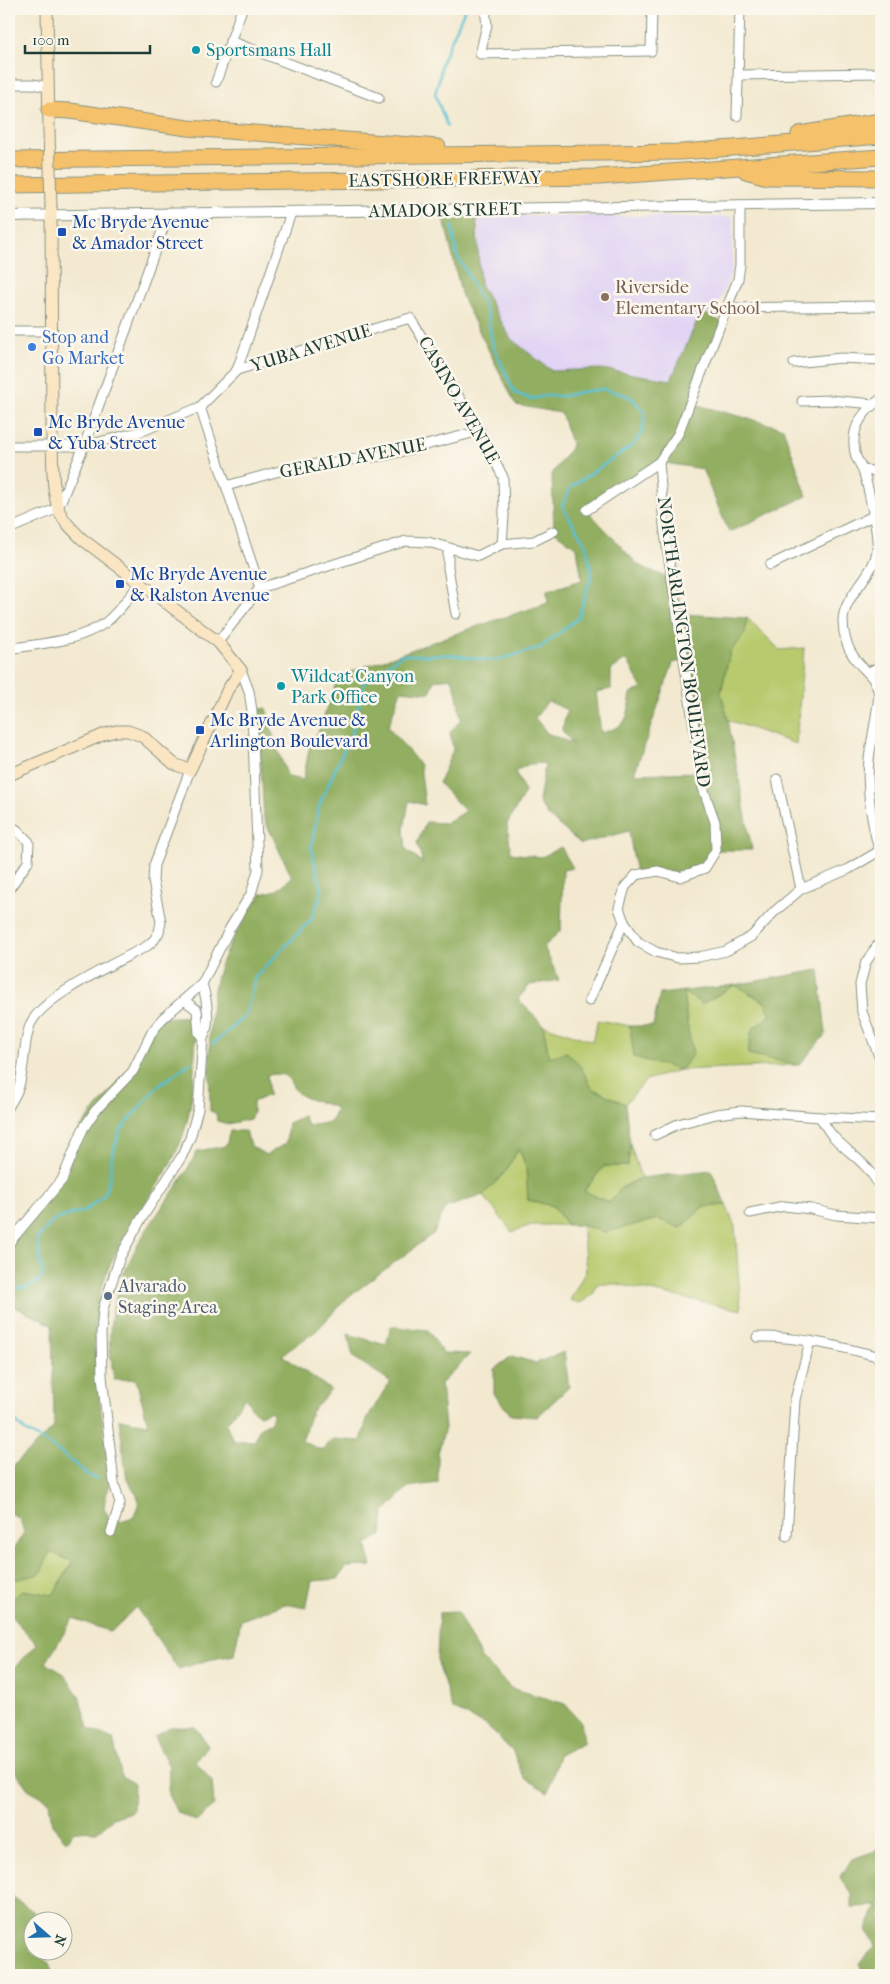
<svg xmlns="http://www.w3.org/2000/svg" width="890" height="1984" font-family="'IM FELL French Canon',serif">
<rect width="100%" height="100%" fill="#fbf7ec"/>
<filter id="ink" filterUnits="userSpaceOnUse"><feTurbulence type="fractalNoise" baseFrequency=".02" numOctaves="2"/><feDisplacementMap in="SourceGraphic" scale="10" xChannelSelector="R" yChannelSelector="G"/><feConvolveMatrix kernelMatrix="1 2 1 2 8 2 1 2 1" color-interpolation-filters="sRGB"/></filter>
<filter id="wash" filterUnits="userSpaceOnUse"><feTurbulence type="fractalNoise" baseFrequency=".0096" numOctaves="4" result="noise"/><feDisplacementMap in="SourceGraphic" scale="20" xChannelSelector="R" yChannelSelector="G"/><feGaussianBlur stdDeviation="1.12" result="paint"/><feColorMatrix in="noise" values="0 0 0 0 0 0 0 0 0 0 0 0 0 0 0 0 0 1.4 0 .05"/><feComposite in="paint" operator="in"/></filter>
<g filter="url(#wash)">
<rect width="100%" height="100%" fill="#f3e9d0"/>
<polygon fill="#e1d4f4" points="478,215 733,217 732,270 714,317 702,311 671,379 601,368 552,371 511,339 480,283"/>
<g fill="#b8ca6e" stroke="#6c8451">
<polygon points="747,618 780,650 804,648 796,744 728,720 721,692 730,652 744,634"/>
<polygon points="735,985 765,1002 771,1015 752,1029 748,1054 799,1065 680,1070 646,1080 625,1104 592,1088 580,1066 549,1057 543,1025 592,1041 598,1020 630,1026 634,1057 693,1054 688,1030 683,992 702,1004"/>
<polygon points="630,1144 641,1178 621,1188 610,1203 584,1191 604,1166 628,1166"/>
<polygon points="519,1148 526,1167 528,1200 553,1206 567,1225 531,1225 512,1232 483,1195 506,1171"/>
<polygon points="726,1205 735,1227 741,1310 617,1284 597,1284 593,1295 580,1303 570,1300 586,1271 582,1225 605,1232 658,1219 681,1228 703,1207"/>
<polygon points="50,1551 73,1561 53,1595 22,1590 9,1603 9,1581 40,1574"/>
</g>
<g fill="#92ae61" stroke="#58764a" fill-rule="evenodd">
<path d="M442 210H476L480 284 511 339 552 371 601 369 671 380 701 312 722 322 690 403 783 428 807 496 729 532 702 469 659 462 587 510 638 565 673 580 683 614 747 618 745 634 730 652 721 692 728 720 752 850H716L705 868 680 877 658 871 636 875 629 831 581 844 547 815 539 802 545 763 529 764 515 771 525 792 507 824 511 853 542 857 561 847 573 868 563 870 561 930 544 947 559 980 530 985 518 999 543 1025 549 1057 567 1052 580 1066 592 1088 625 1104 630 1144 628 1166H604L584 1191 610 1203 621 1188 641 1178 711 1170 726 1205 703 1207 681 1228 658 1219 605 1232 582 1225H567L553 1206 528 1200 526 1167 519 1148 506 1171 483 1195 445 1208 434 1233 348 1297 316 1331 282 1355 331 1390 311 1412 302 1441 321 1450 333 1439 361 1441 367 1419 390 1381 353 1357 348 1334 386 1345 391 1326 428 1330 443 1353 470 1354 441 1384 445 1428 438 1453V1483L408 1487 384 1512 382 1535 366 1544 372 1566 346 1567 338 1579 312 1581 306 1608 285 1604 241 1620 234 1655 208 1660 178 1669 136 1607 111 1632 73 1618 46 1663 64 1674 79 1696 88 1728 113 1739 121 1775 134 1784 133 1811 113 1818 97 1832 74 1831 66 1841 52 1825 49 1801 28 1789 12 1767 9 1776V1674L37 1644 9 1614V1603L22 1590 53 1595 73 1562 50 1552 40 1574 9 1581V1558L24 1532 20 1519 9 1513V1470L54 1427 52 1325 9 1304V1242L59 1178 80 1128 129 1069 160 1018 193 1016C197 1034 195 1051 194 1069 191 1110 187 1137 165 1173 140 1214 107 1254 98 1303 87 1363 106 1420 109 1480 109 1490 104 1499 104 1509L111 1520 120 1521 134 1517 139 1502 136 1493 127 1480 119 1419 148 1424 136 1379 114 1380C113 1370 111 1360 110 1350 107 1308 125 1263 148 1228 165 1202 184 1179 197 1151L226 1146 230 1131H245L252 1147 266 1155 286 1143 288 1123 303 1116 308 1126 331 1122 336 1108C325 1103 312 1101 302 1096 286 1087 296 1070 267 1075L269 1095 253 1102V1112L250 1119 228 1124 217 1121 216 1113 210 1111C210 1068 206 1009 219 969 228 942 246 918 261 894L277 890 292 877 264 819 258 710 266 708 275 743 288 777 303 780 311 740 318 732 339 676 472 628 548 603 547 591 582 580 577 548 554 531 552 474 572 446 561 413 516 405 462 297ZM627 659 642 689 631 693C627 720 629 725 601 733L596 692 611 689V670ZM685 660 701 772 634 774 673 663ZM452 678 457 695 461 720 450 732 453 750 439 783 465 811 446 823 426 822 417 843 423 863 406 849 404 829 409 801 425 805 420 765 388 727 401 690 430 693 435 680ZM548 701 567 710 562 730 573 744 547 733 535 718ZM245 1397 252 1409 260 1415 270 1411 273 1414 271 1422 259 1428 255 1441H234L226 1424Z"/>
<polygon points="819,970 826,1034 799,1065 748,1054 752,1029 771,1015 765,1002 735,985 702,1004 683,992 688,1030 693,1054 680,1070 634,1057 630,1026 653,1026 660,994 735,985"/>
<polygon points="564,1352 569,1387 537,1417 511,1415 494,1394 494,1369 512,1356 536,1363"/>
<polygon points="457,1612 481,1658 511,1688 565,1704 581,1722 584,1742 559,1755 548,1792 524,1778 513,1752 486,1725 452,1709 437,1659 439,1613"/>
<polygon points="170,1727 195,1727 208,1746 195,1761 212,1781 214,1805 196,1822 177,1812 168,1795 169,1766 154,1737"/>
<polygon points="881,1849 881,1970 874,1975 864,1975 859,1964 876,1945 866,1930 877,1906 852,1907 852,1894 840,1878 852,1859"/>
<polygon points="9,1894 34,1912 40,1921 32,1922 32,1946 29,1950 49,1963 53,1975 9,1975"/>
</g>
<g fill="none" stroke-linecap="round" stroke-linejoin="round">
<g stroke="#54bfd0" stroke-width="2.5">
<polyline points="447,126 435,94 440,76 441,64 465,9"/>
<polyline points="213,1044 246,1015 255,977 311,920 322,892 311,847 320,803 353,730 364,683 401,655 451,655 493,661 540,648 578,618 592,574 586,545 562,506 571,487 633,445 642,432 645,412 629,396 603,389 580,392 564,396 545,396 531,399 515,393 493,346 487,311 457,255 452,226"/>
<path d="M9 1288C23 1289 33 1289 43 1276L37 1239 54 1220 86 1210 104 1195 110 1177 112 1155 120 1131 156 1088 191 1062"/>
<polyline points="9,1415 25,1431 52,1446 91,1477 98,1478"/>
</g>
</g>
</g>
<g filter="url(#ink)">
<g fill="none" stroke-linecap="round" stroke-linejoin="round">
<g stroke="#899382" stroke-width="11">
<g id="minor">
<polyline points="485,9 487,25 480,54 651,51 652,9"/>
<polyline points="230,41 379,98"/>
<polyline points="739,75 881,73"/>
<polyline points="216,82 242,9"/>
<polyline points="9,84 33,84 48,87"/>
<polyline points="737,116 740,9"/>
<polyline points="727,308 881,306"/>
<polyline points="9,331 51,331"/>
<polyline points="794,363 841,358 881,360"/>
<polyline points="237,370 291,213"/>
<polyline points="802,401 829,400 874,404"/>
<polyline points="200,407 260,588"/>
<polyline points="9,446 84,446 142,431 200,407 237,370 410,318 480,431 503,477 504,516 502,544"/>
<polyline points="659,462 664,526 703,788 715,822 716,850 705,868 680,877 658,871 636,875 625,887 619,908 624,922 638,942 656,952 678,958 699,957 726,951 752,936 774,912 801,889 849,869 881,850"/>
<polyline points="863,470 881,472"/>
<polyline points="226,486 294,467 388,455 480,431"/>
<polyline points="587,510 659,462 678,434 738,279 740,265 740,205"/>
<polyline points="9,529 58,508 84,446 169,212"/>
<polyline points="448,548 448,568 456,614"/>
<polyline points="770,565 873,516"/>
<polyline points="218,642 260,588 406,541 428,542 478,556 502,544 534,541 554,531"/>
<path d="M9 649C41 643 77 642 105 623 119 612 130 596 141 582"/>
<polyline points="869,672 881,666"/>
<polyline points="777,779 801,889"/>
<polyline points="9,825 17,830 29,842 28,862 9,889"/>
<path d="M879 850C871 820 866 790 869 759 872 737 877 716 879 694 875 674 864 672 854 657 847 648 843 633 843 621 843 596 875 575 877 550 879 536 868 485 863 471 862 466 858 462 856 457 849 432 860 413 881 399"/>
<polyline points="881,943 877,946 866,962 860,984 862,1012 881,1061"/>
<polyline points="184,1000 197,1010 199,1033 203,1038"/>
<polyline points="589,1001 624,922"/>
<path d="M9 1106C12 1100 17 1093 19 1086 25 1066 23 1045 30 1025 42 996 118 962 147 946L154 940 159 932 161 922 153 881 154 865 190 770"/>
<path d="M820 1117C824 1123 827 1129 831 1134 849 1155 869 1162 881 1190"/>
<polyline points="655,1135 678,1124 716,1114 741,1111 820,1117 881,1120"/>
<polyline points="750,1213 784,1206 811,1209 836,1215 881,1218 881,1216"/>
<polyline points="9,1243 62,1180 83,1129 95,1111 133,1071 152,1032 162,1019 202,984 230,928 251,894 258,870 252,711 249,691 241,670"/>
<path d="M757 1337C799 1336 841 1347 881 1357"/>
<path d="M111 1532 120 1503 114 1483 102 1376 101 1333 103 1309 120 1257 140 1221 182 1156 190 1138 198 1109 203 1038C211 1024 207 999 202 984"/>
<polyline points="787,1536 795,1400 810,1341"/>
</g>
</g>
<g stroke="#899382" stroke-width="12">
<polyline id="tertiary" points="9,216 881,203"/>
</g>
<g stroke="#899382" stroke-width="13">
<g id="secondary">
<polyline points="47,9 49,130"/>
<path d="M9 775 105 734 116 731H128L142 736 174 764 190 770 228 689 241 670 218 642 82 539C73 530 62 520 58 508 52 490 53 464 52 445L51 208"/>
</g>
</g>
<g stroke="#899382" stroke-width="17">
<g id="motorway">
<polyline points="49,110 70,111 188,128 438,147"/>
<polyline points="799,134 881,121"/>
<polyline points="9,160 682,152 881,136"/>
<polyline points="746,171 767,177 881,178"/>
<polyline points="9,185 599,177 881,157"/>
</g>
</g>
<use href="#minor" stroke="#fff" stroke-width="9"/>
<use href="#tertiary" stroke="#fff" stroke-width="10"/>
<use href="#secondary" stroke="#fbe6c4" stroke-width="11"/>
<use href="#motorway" stroke="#f5c16b" stroke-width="15"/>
<g stroke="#899382" stroke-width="13" stroke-linecap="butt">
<polyline id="secondary-bridge" points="49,130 51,208"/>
</g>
<use href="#secondary-bridge" stroke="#fbe6c4" stroke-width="11"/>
</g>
</g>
<g fill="#0f9aa8" stroke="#fbf7ec" stroke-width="2">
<circle cx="196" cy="50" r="5"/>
<circle cx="281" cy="686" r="5"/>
</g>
<g fill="#1a4fb4" stroke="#fbf7ec" stroke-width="2">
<rect x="57" y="227" width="10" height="10" rx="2.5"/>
<rect x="33" y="427" width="10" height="10" rx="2.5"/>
<rect x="115" y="579" width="10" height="10" rx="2.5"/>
<rect x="195" y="725" width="10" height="10" rx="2.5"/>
</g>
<circle fill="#8d6e63" stroke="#fbf7ec" stroke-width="2" cx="605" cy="297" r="5"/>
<circle fill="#3f7fe0" stroke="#fbf7ec" stroke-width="2" cx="32" cy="347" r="5"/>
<circle fill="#5c6f8a" stroke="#fbf7ec" stroke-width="2" cx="108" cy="1296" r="5"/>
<g text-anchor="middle" stroke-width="5" stroke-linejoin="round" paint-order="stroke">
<g font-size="18" fill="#0d838f" stroke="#fbf7ec" text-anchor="start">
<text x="206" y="56">Sportsmans Hall</text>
<text x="291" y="682">Wildcat Canyon<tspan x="291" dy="21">Park Office</tspan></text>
</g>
<g font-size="18" fill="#1f3d34" stroke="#fbf7ec">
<text transform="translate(445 179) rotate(-1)" y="6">EASTSHORE FREEWAY</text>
<text transform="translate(445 210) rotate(-1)" y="6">AMADOR STREET</text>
<text transform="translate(311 348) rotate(-17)" y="6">YUBA AVENUE</text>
<text transform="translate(459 400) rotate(60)" y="6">CASINO AVENUE</text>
<text transform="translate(353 458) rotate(-11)" y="6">GERALD AVENUE</text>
<text transform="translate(684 642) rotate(82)" y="6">NORTH ARLINGTON BOULEVARD</text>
</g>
<g font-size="18" fill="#164399" stroke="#fbf7ec" text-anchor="start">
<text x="72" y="228">Mc Bryde Avenue<tspan x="72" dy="21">&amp; Amador Street</tspan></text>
<text x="48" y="428">Mc Bryde Avenue<tspan x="48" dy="21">&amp; Yuba Street</tspan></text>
<text x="130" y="580">Mc Bryde Avenue<tspan x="130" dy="21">&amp; Ralston Avenue</tspan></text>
<text x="210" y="726">Mc Bryde Avenue &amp;<tspan x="210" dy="21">Arlington Boulevard</tspan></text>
</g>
<g font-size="18" fill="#785e54" stroke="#fbf7ec" text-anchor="start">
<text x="615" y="293">Riverside<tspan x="615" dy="21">Elementary School</tspan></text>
</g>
<g font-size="18" fill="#366cbe" stroke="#fbf7ec" text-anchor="start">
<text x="42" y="343">Stop and<tspan x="42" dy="21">Go Market</tspan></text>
</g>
<g font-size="18" fill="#4e5e75" stroke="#fbf7ec" text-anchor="start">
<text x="118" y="1292">Alvarado<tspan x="118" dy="21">Staging Area</tspan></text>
</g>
</g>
<rect width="890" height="1984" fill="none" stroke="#fbf7ec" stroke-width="30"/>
<g transform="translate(48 1936) rotate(110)"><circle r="24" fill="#fbf7ec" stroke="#a3ada2"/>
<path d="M0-4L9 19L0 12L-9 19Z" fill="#1f6fb2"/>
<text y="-8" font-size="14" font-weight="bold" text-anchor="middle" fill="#1f3d34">N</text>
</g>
<path d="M25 45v8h125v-8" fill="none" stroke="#1f3d34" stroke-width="2.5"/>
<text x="32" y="45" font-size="15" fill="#1f3d34" stroke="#fbf7ec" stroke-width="4" paint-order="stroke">100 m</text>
</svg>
